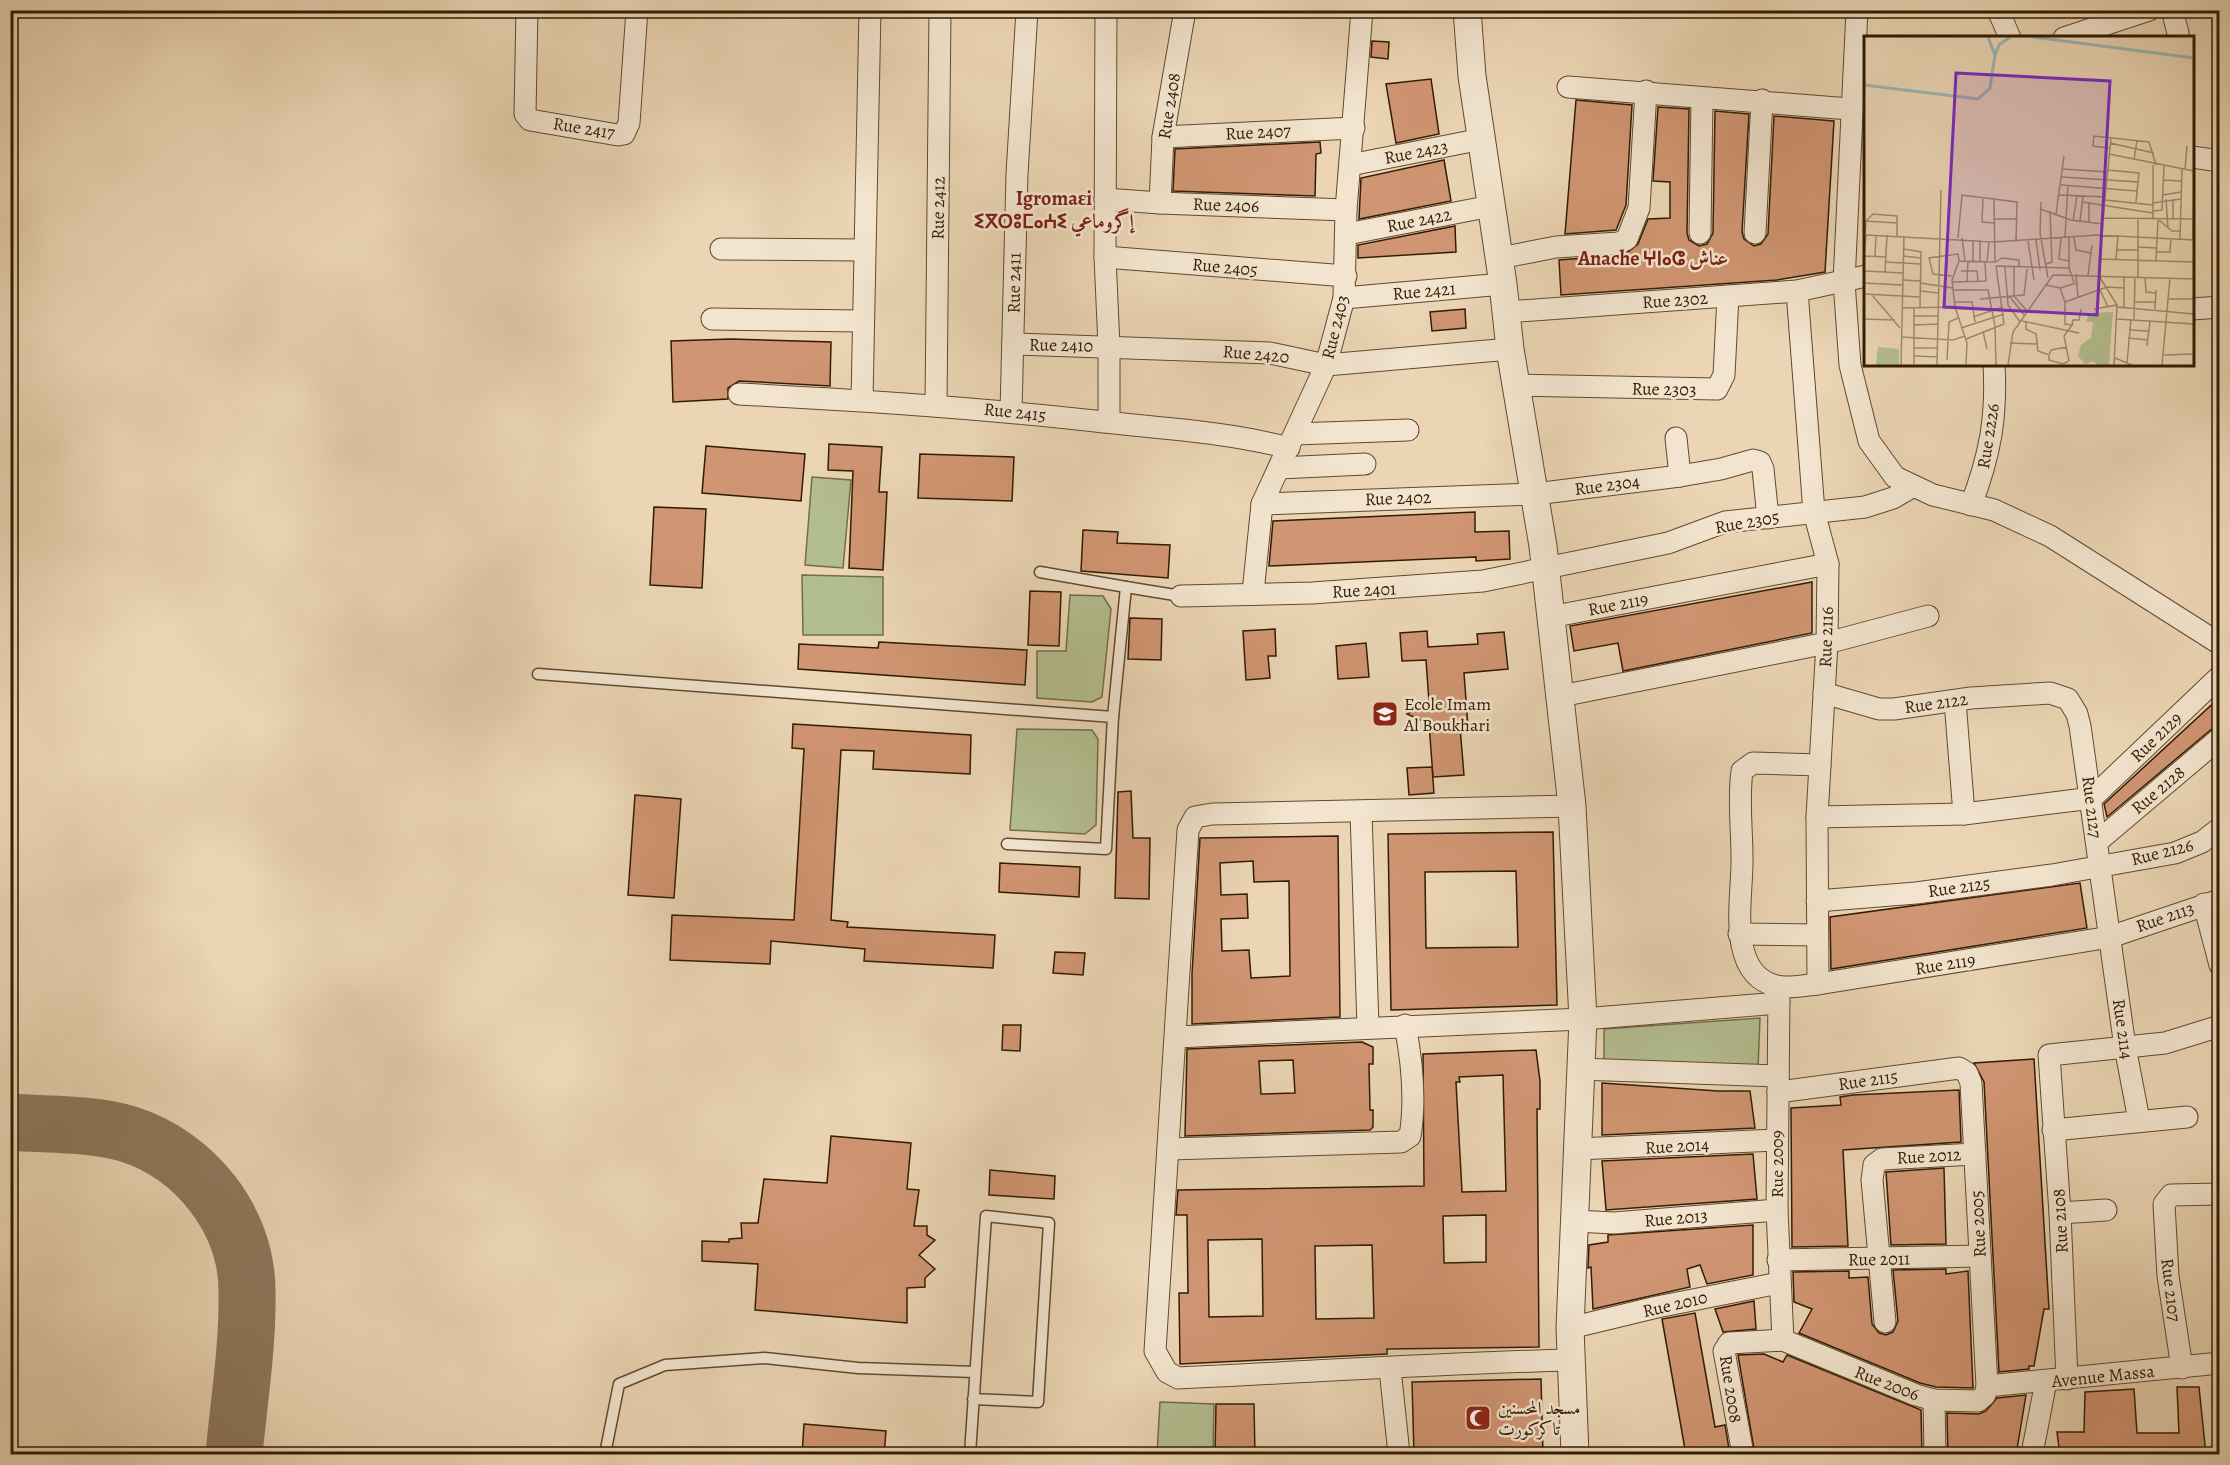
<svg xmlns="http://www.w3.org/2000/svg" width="2230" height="1465" font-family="Alegreya,Amiri,'Noto Sans Tifinagh',serif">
<rect width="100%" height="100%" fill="#ebd5b4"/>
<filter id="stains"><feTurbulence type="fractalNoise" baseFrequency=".00333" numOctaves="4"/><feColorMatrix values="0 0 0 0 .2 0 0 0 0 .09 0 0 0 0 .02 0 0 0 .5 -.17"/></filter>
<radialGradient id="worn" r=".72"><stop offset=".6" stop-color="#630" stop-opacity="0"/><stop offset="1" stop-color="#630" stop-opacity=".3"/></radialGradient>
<g fill="#b3be90" stroke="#726d4a" stroke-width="1.5">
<polygon points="2211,11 2219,11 2219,80"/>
<polygon points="812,477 851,480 843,568 805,565"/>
<polygon points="802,575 883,577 883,635 803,635"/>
<polygon points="1070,595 1103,596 1111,609 1102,697 1092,702 1037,698 1037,651 1066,651"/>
<polygon points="1017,729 1092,730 1098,739 1096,825 1085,834 1010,830"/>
<polygon points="1760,1018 1758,1069 1604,1062 1604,1029"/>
<polygon points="1160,1402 1214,1404 1213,1454 1157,1454"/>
</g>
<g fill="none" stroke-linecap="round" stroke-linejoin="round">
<path stroke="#8e785c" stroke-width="57" d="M10 1122C49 1125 92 1123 128 1134 195 1155 247 1220 247 1291 248 1345 239 1401 234 1454"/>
</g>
<g fill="#d09572" stroke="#321c04" stroke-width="1.5" fill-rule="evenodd">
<polygon points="1372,41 1389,42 1388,59 1371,57"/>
<polygon points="1431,79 1439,134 1396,143 1386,84"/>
<polygon points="1576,100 1632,105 1626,205 1616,230 1565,234"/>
<polygon points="1658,107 1689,109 1687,233 1689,240 1699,246 1707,244 1713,233 1715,111 1749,114 1742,232 1744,239 1754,246 1761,244 1768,234 1774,116 1834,121 1825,272 1777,280 1561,295 1559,260 1624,255 1638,244 1648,219 1670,218 1670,182 1653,181"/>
<polygon points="1320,142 1321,153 1316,154 1315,196 1173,191 1175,149"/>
<polygon points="1444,160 1451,201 1359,219 1361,178"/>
<polygon points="1455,226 1456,252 1358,258 1358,245"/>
<polygon points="1465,309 1466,328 1432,331 1430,312"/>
<polygon points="731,339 831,342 830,386 739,381 728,388 728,399 673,402 671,341"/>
<polygon points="829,444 882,447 879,492 887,492 883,570 849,568 853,471 828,470"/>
<polygon points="706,446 805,454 801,501 702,493"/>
<polygon points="920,454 1014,457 1012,501 918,498"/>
<polygon points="654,507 706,509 702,588 650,585"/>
<polygon points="1475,512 1475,532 1509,531 1510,559 1476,561 1476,557 1269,566 1273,521"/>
<polygon points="1083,530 1118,532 1117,543 1170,545 1168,578 1081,571"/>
<polygon points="1812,582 1812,633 1623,671 1618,643 1574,651 1570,626"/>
<polygon points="1030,591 1061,592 1059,646 1028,645"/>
<polygon points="1130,618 1162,619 1161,660 1128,659"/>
<polygon points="1275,629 1276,656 1268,656 1270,678 1246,680 1243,631"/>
<polygon points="1427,631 1428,647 1478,644 1477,634 1504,632 1508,669 1464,673 1468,727 1460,727 1464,775 1433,777 1429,724 1407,714 1429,702 1426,660 1402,661 1400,633"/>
<polygon points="879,642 1027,650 1025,685 798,669 799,644 878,648"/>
<polygon points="1366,643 1369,677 1338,679 1336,646"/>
<polygon points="2220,697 2220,722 2107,817 2104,804"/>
<polygon points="793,724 971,735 970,774 873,769 874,751 841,750 831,920 848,922 847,927 995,935 993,968 864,961 865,949 771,941 770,964 670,960 672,915 794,920 804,749 792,748"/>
<polygon points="1432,767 1434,793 1409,795 1407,768"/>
<polygon points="1131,791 1133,838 1150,838 1149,899 1115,898 1118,792"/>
<polygon points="635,795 681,799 674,898 628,895"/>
<path d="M1553 832 1557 1005 1391 1010 1388 834ZM1516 871 1518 947 1426 948 1425 872Z"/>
<path d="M1338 836 1340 1017 1192 1024V974L1200 838ZM1253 861 1254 882 1289 881 1290 976 1251 978 1249 950 1222 951 1221 919 1248 918 1247 894 1221 895 1220 863Z"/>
<polygon points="1000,863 1080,867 1079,897 999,892"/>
<polygon points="2080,883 2087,928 1831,969 1830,917"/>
<polygon points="1055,952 1085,953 1083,975 1053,973"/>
<polygon points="1003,1025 1021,1025 1020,1051 1002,1050"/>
<path d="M1362 1042 1373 1047V1064H1369L1370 1110H1373V1127L1370 1130 1185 1136 1187 1049ZM1293 1060 1295 1093 1261 1094 1259 1061Z"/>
<path d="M1536 1050 1540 1081V1109H1537L1539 1347 1387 1349V1354L1180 1364 1179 1293H1188L1187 1215H1176L1178 1190 1424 1186 1423 1054ZM1503 1075 1506 1191 1462 1192 1456 1082H1460L1459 1077ZM1486 1215V1262L1444 1263 1443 1216ZM1262 1239 1263 1316 1209 1317 1208 1240ZM1372 1245 1374 1318 1316 1319 1315 1246Z"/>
<polygon points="2034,1059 2049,1309 2044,1309 2034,1366 2029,1366 2029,1369 1999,1372 1984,1082 1974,1063"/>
<polygon points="1602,1083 1718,1091 1750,1091 1755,1128 1602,1135"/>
<polygon points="1959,1090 1961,1142 1843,1150 1848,1246 1792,1247 1791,1108 1841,1105 1840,1097 1853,1095"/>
<polygon points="831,1136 911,1143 907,1189 919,1190 914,1226 927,1226 927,1235 935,1240 919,1255 935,1269 925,1278 925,1287 907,1288 907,1323 755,1310 758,1264 702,1261 702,1241 729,1242 729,1239 742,1238 741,1223 758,1223 764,1179 827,1183"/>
<polygon points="1753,1154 1757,1199 1606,1210 1602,1161"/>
<polygon points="1944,1168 1946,1244 1891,1245 1886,1172"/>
<polygon points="990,1170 1055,1176 1054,1199 989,1195"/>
<polygon points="1753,1225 1753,1275 1707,1284 1700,1265 1687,1269 1690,1287 1593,1309 1591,1267 1588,1268 1589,1245 1608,1242 1608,1235"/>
<polygon points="1946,1269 1946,1274 1968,1271 1973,1388 1936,1387 1920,1383 1799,1333 1812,1309 1794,1302 1793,1272 1849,1271 1849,1278 1868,1277 1872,1324 1879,1333 1886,1335 1893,1332 1898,1321 1893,1270"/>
<polygon points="1754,1301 1756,1329 1723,1332 1715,1309"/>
<polygon points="1695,1313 1715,1427 1725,1425 1730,1455 1686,1455 1662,1319"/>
<polygon points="1764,1354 1783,1362 1787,1355 1921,1410 1922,1455 1755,1455 1738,1355"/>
<polygon points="1541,1379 1543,1455 1414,1455 1412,1382"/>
<polygon points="2177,1387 2199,1387 2206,1455 2060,1455 2057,1432 2084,1432 2085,1392 2134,1389 2137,1433 2179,1433"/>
<polygon points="2026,1395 2016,1455 1948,1455 1947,1413 1979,1414 1986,1411 1997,1398"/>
<polygon points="1216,1404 1254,1404 1255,1455 1215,1455"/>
<polygon points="804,1424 886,1431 884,1455 802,1455"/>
</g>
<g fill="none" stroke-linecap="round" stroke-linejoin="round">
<g stroke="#604a30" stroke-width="13">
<g id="service">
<polyline points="1126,587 1181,596"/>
<polyline points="538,674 1113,717"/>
<polyline points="1007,844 1106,849 1113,717 1126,587 1040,572"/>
<polyline points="605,1454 619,1384 665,1365 765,1358 858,1368 975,1372"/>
<polyline points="970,1454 986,1216 1049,1223 1038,1402 973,1399"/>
</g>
</g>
<g stroke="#604a30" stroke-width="23">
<g id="minor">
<polyline points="527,10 525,114 530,120 618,135 624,134 629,123 637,10"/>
<polyline points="1106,10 1105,257 1109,346 1109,422"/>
<polyline points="1857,10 1844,282 1850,365 1869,441 1895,477 1933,495 1994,510 2050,536 2220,644"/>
<polyline points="1998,10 2010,38"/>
<polyline points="2172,10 2178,33"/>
<polyline points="2064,38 2149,10"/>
<polyline points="1568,87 1850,109"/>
<polyline points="1163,137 1354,128"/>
<polyline points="2192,157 2220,161"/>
<polyline points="1350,165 1482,139"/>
<polyline points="1105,199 1160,203 1346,210"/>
<polyline points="1160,203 1163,137 1185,10"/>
<polyline points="1700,233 1702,98"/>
<polyline points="1755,233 1762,100"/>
<polyline points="1347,234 1491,206"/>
<polyline points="721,249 864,250"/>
<polyline points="1105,257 1346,276"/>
<polyline points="1500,258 1556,247 1619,243 1627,239 1639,208 1646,91"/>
<polyline points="1797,291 1814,512 1828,564 1827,643 1817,817 1818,984"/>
<polyline points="1344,298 1503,284"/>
<polyline points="2192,309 2220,307"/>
<polyline points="1506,312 1797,291 1866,276"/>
<polyline points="712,319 862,321"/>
<polyline points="1013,344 1270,353 1326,365 1510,349"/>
<polyline points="1516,385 1717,389 1724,375 1728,296"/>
<path d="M739 394C861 400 982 408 1104 422 1167 429 1227 432 1289 448"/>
<polyline points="862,400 870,10"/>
<polyline points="936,405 940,10"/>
<polyline points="1011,412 1017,174 1027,10"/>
<polyline points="1295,434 1408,430"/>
<polyline points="1676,438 1680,476"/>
<polyline points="1279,468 1365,464"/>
<polyline points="1262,504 1535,494 1680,476 1721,469 1753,460 1760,462 1763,469 1768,518"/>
<path d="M1971 505C1990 455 1997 418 1994 364"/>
<polyline points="1253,593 1262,504 1326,365 1344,298 1346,210 1362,10"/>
<polyline points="1181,596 1312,593 1483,581 1668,543 1725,522 1865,507 1893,498 1912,487"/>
<polyline points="1550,617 1828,564"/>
<polyline points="1824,693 1879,709 1894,709 1971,698 2050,693 2068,699 2077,714 2080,726 2125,1047 2139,1120"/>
<polyline points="1561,696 1827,643 1928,616"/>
<polyline points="1955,701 1964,814"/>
<path d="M1820 765 1753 763 1742 771C1738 800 1742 829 1742 858 1743 896 1725 973 1776 986 1788 989 1805 985 1818 984L2110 937 2220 900"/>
<polyline points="1361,812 1368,1027"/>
<polyline points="1817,817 1964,814 2092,798 2220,676"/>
<polyline points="2097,842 2220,738"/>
<polyline points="1817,901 1916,893 2052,875 2175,853 2202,842 2220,828"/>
<polyline points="2204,904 2220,965"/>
<polyline points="1739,934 1817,935"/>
<polyline points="1779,991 1777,1210 1783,1340"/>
<polyline points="1176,1037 1583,1019 1779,1003"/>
<polyline points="1580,1069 1778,1076"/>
<polyline points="2053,1130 2187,1117"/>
<path d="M1169 1149 1401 1142 1410 1136C1416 1100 1412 1061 1405 1025"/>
<polyline points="1577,1149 1776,1140"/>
<polyline points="2060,1213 2106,1210"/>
<polyline points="1575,1221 1614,1223 1777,1210"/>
<polyline points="1778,1260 1980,1256"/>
<polyline points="1885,1322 1872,1180 1874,1165 1882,1159 1975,1154"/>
<polyline points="1570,1328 1657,1307 1779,1283"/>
<path d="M1571 1360C1440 1363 1309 1372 1178 1378L1167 1372 1155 1351 1188 830 1195 817 1212 814 1572 806"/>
<polyline points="2182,1368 2168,1276 2164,1204 2171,1195 2220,1194"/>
<polyline points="1390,1369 1399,1454"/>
<polyline points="2067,1379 2060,1213 2049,1055 2165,1043 2220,1026"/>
<polyline points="1987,1386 2220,1363"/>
<polyline points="1934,1400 1935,1454"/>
<polyline points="1743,1454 1724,1351 1729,1343 1783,1340 1916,1395 1934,1400 1978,1401 1985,1395 1987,1386 1971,1083 1967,1073 1959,1068 1778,1092"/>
<polyline points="2032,1454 2046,1381"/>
</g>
</g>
<g stroke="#604a30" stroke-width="29">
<polyline id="tertiary" points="1467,10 1472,76 1503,284 1510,349 1543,546 1572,806 1583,1019 1570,1328 1575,1454"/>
</g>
<use href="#service" stroke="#f2e4ce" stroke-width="10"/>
<use href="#minor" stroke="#f2e4ce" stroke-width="21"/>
<use href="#tertiary" stroke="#f2e4ce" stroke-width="27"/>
</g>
<defs>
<g id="school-square" transform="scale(1.35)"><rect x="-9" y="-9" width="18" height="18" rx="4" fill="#8f2418" stroke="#f2e4ce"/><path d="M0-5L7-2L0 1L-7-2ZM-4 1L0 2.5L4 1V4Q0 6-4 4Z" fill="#fff"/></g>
<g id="mosque-square" transform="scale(1.35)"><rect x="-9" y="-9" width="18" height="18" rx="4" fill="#8f2418" stroke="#f2e4ce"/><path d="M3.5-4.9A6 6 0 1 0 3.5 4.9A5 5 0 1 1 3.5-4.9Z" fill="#fff"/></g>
</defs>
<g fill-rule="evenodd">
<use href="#school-square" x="1385" y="714"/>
<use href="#mosque-square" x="1478" y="1418"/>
</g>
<g text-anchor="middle" stroke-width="5" stroke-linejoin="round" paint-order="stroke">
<g font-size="18" fill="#321c04" stroke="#f2e4ce">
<text transform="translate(1169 106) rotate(-81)" y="6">Rue 2408</text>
<text transform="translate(584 128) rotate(9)" y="6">Rue 2417</text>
<text transform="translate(1258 132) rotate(-3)" y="6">Rue 2407</text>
<text transform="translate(1416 152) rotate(-11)" y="6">Rue 2423</text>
<text transform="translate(1226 205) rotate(2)" y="6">Rue 2406</text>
<text transform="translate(938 208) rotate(-89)" y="6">Rue 2412</text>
<text transform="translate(1419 220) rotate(-11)" y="6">Rue 2422</text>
<text transform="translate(1225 267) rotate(5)" y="6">Rue 2405</text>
<text transform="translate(1014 283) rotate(-89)" y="6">Rue 2411</text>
<text transform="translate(1424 291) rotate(-5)" y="6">Rue 2421</text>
<text transform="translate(1675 300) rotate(-4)" y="6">Rue 2302</text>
<text transform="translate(1335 327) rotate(-76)" y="6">Rue 2403</text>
<text transform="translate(1061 345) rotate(1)" y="6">Rue 2410</text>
<text transform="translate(1256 354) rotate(5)" y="6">Rue 2420</text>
<text transform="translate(1664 389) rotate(1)" y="6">Rue 2303</text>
<text transform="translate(1015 412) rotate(6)" y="6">Rue 2415</text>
<text transform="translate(1988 436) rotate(-81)" y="6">Rue 2226</text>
<text transform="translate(1607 485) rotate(-7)" y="6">Rue 2304</text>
<text transform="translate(1398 498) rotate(-2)" y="6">Rue 2402</text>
<text transform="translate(1747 522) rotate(-10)" y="6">Rue 2305</text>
<text transform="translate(1364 590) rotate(-3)" y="6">Rue 2401</text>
<text transform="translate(1618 604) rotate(-11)" y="6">Rue 2119</text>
<text transform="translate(1826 637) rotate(-88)" y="6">Rue 2116</text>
<text transform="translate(1936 703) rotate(-8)" y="6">Rue 2122</text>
<text transform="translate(2156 737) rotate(-44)" y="6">Rue 2129</text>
<text transform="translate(2158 790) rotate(-40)" y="6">Rue 2128</text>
<text transform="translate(2092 807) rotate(83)" y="6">Rue 2127</text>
<text transform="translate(2162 852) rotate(-14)" y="6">Rue 2126</text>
<text transform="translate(1959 887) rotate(-8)" y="6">Rue 2125</text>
<text transform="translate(2165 917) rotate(-19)" y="6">Rue 2113</text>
<text transform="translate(1945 964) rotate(-9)" y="6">Rue 2119</text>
<text transform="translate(2123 1029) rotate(82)" y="6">Rue 2114</text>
<text transform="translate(1868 1080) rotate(-8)" y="6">Rue 2115</text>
<text transform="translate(1677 1146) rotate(-3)" y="6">Rue 2014</text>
<text transform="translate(1929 1156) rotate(-3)" y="6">Rue 2012</text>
<text transform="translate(1777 1164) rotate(-90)" y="6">Rue 2009</text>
<text transform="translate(1676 1218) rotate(-5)" y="6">Rue 2013</text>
<text transform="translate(2060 1221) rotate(-93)" y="6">Rue 2108</text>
<text transform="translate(1978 1224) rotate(-93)" y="6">Rue 2005</text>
<text transform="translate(1879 1259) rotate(-1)" y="6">Rue 2011</text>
<text transform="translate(2171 1290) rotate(83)" y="6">Rue 2107</text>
<text transform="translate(1675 1304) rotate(-13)" y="6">Rue 2010</text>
<text transform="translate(2103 1376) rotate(-6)" y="6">Avenue Massa</text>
<text transform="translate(1887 1383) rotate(21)" y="6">Rue 2006</text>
<text transform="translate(1731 1389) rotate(81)" y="6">Rue 2008</text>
</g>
<g font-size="18" fill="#321c04" stroke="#f2e4ce" text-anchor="start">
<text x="1404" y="710">Ecole Imam<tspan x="1404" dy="21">Al Boukhari</tspan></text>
<text x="1498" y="1414">مسجد المحسنين<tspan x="1498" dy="21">تاكركورت</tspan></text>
</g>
<g font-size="20" font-weight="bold" fill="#7a1f14" stroke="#f2e4ce">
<text x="1054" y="205">Igromaɛi<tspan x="1054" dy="23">ⵉⴳⵔⵓⵎⴰⵄⵉ إگروماعي</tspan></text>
<text x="1653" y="265">Anache ⵖⵏⴰⵛ عناش</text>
</g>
</g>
<g transform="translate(1864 36)">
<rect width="330" height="330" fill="#ebd5b4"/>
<path d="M249 276 245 329H233L230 325 221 328 214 320 217 309 227 302 229 286H222L225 277ZM14 311 35 313V329H12Z" fill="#b3be90"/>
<path fill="none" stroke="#9bb7b5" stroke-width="3" d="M124 1 131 19 135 9 146 1M169 1 330 22M0 49 114 63 126 52 131 19"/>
<path fill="none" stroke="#a18b6e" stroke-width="1.5" d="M247 101 235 226V240L253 269 250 329M246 107 290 117M245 112 229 110 230 100 285 106 292 129M245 118 330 135M270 124 273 104M289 129V184M199 133 243 136M321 133 323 110M243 134 275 137 274 146M198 141 274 146 272 166M299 144 317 145M197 149 273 155M195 159 242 161M299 159 317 156M119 161 118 186 130 187M130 163 131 226M302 163 304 192M309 163V183M241 164 289 169M177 166 176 197 184 242M218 166 289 177M289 167 317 163M176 173 207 184 239 188M289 175 298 174 300 130M192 178 200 120M239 182 330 183M130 183H153M295 184 308 195H316M1 185 33 187M209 185 213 160M216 185 219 160M225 186V166M1 199 2 185 9 178 33 180V200M2 199 130 206 233 199 330 204M201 201 204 149M205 201V232L211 249M210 201 212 214 227 217M94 202 98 159 153 166 152 206M98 202 101 225M197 202 195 223 205 225M316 203 318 132M109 204V225M172 204 176 234M329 204 330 136M164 205 170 244M273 211 293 212M40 213 57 216 56 272M253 214H273M293 216H306L307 202M0 220 22 221M11 220 12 199M39 220 57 222M0 222 2 199M235 223 330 226M252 224 254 199M95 225 88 244 91 271 103 307 102 329M95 225 132 226M116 225V204M22 226 56 228M123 226 125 205M132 226 138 222 155 224V232M292 226 294 184M182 228 188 226 186 175M132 230 205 232M132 230 140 288M141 231 144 269 156 286M150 231V260L164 276M0 235 39 237M97 235H113L114 246M21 236 23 199M212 238 214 261M224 239 228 209M88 240 69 238 65 222 94 218 95 225M274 241V184M281 241 282 256 292 257M38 244 56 245M89 246 122 245 121 226M103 246 104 225M0 247 38 249M56 247 89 252M182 249 196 252 209 248M196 252 201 266V288L208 289 200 300 205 325M90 254H124L131 290 132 329M236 254 244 271M56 255 75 257M0 258 56 261M8 259 36 292M146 261 161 280M116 263 160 259 163 233M305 263H330M90 266H108L111 286M201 266 243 251 260 252M270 266H292M253 271 330 278M260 271V240M38 272 91 271M50 272V329M230 273 253 269M291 273 292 254M50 280H74M109 281 139 271M0 283 31 284M253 283 330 288M270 283 271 241M158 285 215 297M162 285V293L172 298 174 315 185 319M50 289 74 288M208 289 209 284H215L217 273M97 292 140 278M265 294 285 295M119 295 123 313M37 301 89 304 101 300M264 302 284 304M102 303 140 288M146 307 173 308M283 310 286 285M51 312H74M185 319 187 314 203 311M300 319 330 318M51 320 74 321M185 320V324L199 328 205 325M251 322 268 329M83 324 85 286 94 282M263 327 267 283M37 329 40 200M73 329 77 154M144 329 149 296 189 239 330 243M298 329 306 242"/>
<path fill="#7b2cbf" fill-opacity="0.15" stroke="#7b2cbf" stroke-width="3" d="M92 37 246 45 233 279 80 271Z"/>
<rect width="330" height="330" fill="none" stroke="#321c04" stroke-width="3"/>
</g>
<rect width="2230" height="1465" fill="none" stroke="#ebd5b4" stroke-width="36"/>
<rect x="12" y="12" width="2206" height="1441" fill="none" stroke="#321c04" stroke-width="3"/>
<rect x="18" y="18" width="2194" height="1429" fill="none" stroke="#321c04" stroke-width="1.5"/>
<rect width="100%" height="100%" filter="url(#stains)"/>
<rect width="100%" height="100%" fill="url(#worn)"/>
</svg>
